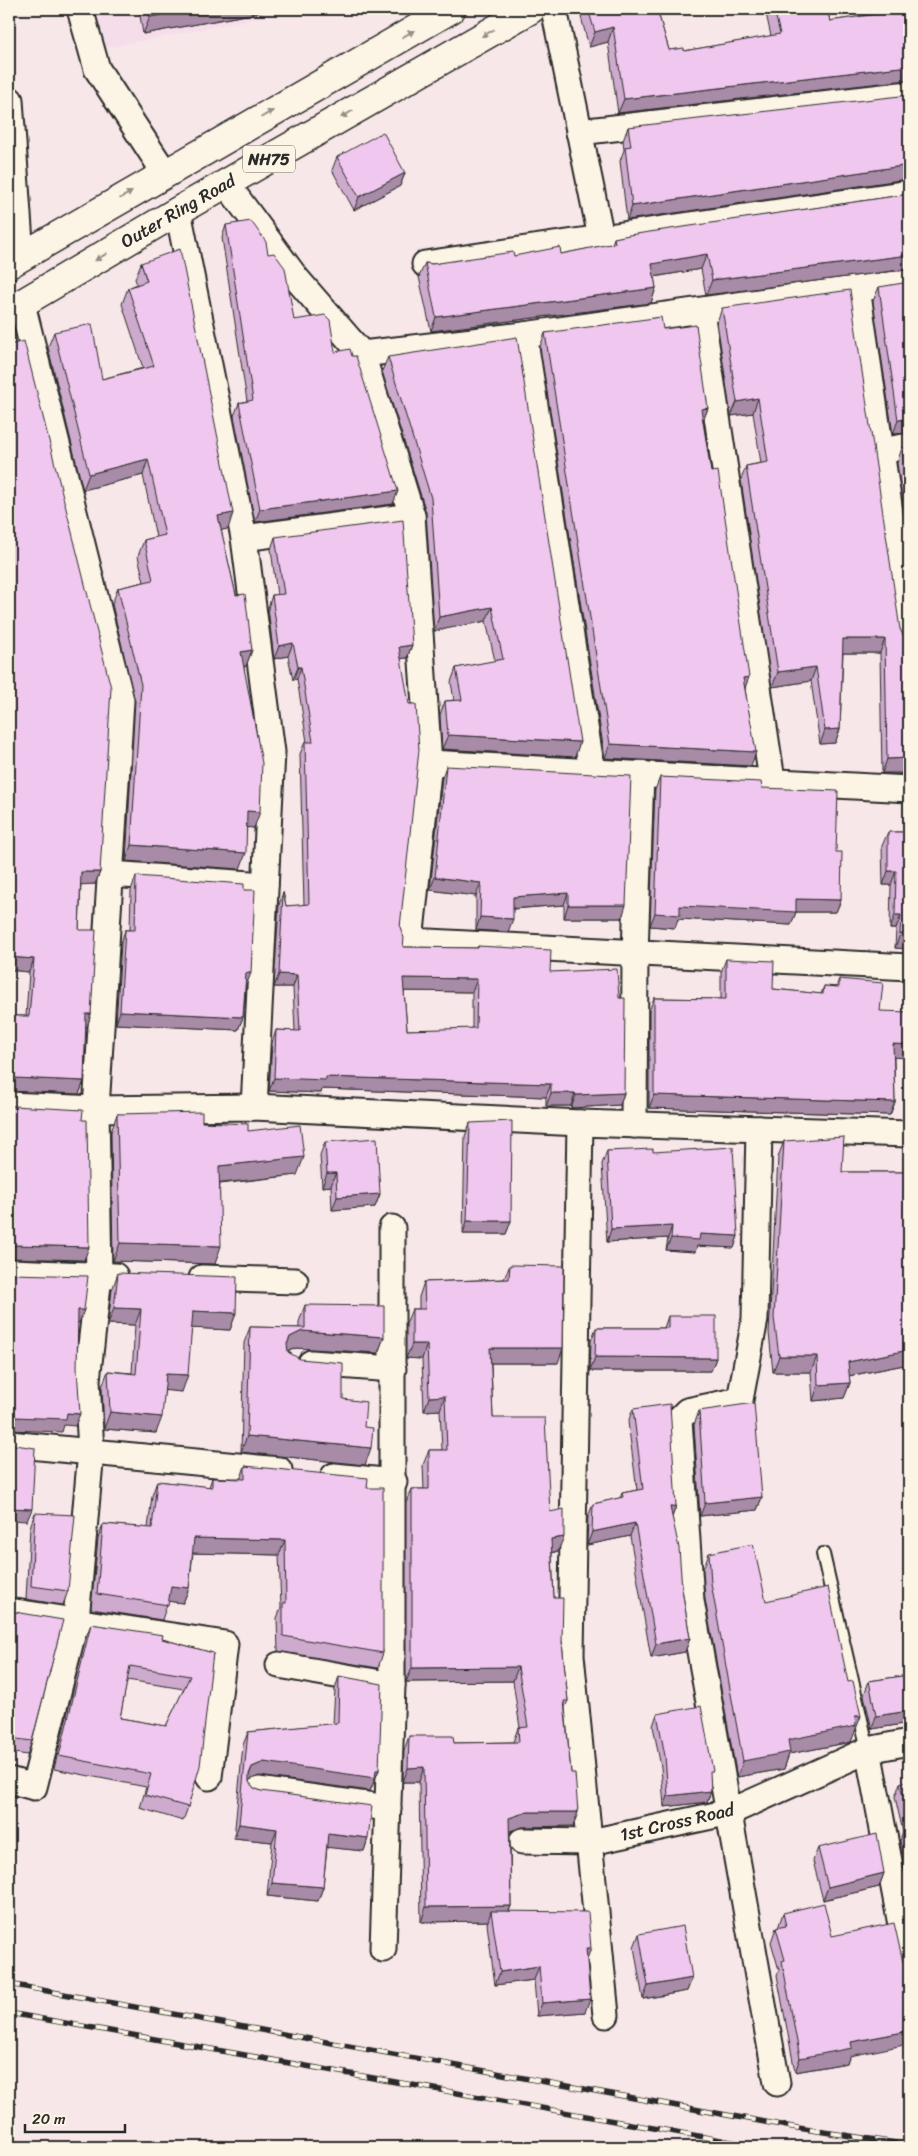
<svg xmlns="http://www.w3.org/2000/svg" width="918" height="2156" font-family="Sriracha,sans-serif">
<rect width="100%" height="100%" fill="#f8e7e8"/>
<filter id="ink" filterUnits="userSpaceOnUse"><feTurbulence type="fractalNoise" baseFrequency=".02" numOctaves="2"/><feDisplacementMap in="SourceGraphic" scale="10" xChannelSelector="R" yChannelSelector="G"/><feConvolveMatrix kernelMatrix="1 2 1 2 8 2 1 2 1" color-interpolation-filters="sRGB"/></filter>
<g filter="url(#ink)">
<polygon fill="#f6ddea" points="87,9 303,9 97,50"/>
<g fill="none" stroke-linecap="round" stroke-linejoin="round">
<g stroke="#2b2b2b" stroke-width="16">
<polyline id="lane" points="823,1554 868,1750"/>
</g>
<g stroke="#2b2b2b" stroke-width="29">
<g id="street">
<polyline points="80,9 97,69 165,173"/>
<polyline points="554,9 601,237"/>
<polyline points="10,100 21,257"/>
<polyline points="579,132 909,94"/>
<polyline points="226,183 296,278 362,354 412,516 429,763 410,941 909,967"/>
<polyline points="178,211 244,538 272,752 254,1107"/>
<polyline points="425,264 909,193"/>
<polyline points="857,288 909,641"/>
<polyline points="701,311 772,780"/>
<polyline points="524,335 592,771"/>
<polyline points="362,354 524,335 857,288 909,283"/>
<polyline points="881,451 909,446"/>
<polyline points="244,538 412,516"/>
<polyline points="429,763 909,789"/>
<polyline points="110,874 265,885"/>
<polyline points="9,1105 96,1109 254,1107 580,1123 909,1134"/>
<polyline points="580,1123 571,1655 606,2015"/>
<polyline points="634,1125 635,954 641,773"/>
<polyline points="759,1129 755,1319 740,1400 687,1411 679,1419 691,1601 777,2083"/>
<polyline points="9,1272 115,1276"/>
<polyline points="202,1278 295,1281"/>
<polyline points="311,1363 393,1369"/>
<polyline points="9,1444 279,1470"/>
<polyline points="334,1476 394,1482"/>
<polyline points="9,1611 225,1644 209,1777"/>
<polyline points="279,1665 392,1685"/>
<polyline points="868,1750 909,1967"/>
<polyline points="9,1780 34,1787 76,1620 91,1451 87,1380 99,1276 96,1109 121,700 22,304"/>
<polyline points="258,1790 388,1808"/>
<polyline points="522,1841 591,1842 730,1812 868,1750 909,1742"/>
<polyline points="383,1949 392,1685 392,1228"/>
</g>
</g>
<g stroke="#2b2b2b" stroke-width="31">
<g id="highway">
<polyline points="9,264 451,9"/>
<polyline points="9,311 178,211 531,9"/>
</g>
</g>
<use href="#lane" stroke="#fcf5e5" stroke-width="12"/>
<use href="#street" stroke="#fcf5e5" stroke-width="25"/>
<use href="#highway" stroke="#fcf5e5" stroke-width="28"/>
<g stroke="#2b2b2b" stroke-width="5.5">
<g id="rail">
<polyline points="9,1984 798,2128 909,2145"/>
<polyline points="9,2013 760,2147"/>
</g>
</g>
<use href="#rail" stroke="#fcf5e5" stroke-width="4" stroke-dasharray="11" stroke-linecap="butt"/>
</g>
<g fill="#ceabce" stroke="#2b2b2b" fill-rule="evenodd">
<polygon points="139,9 275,9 251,14 143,34"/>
<polygon points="581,9 657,9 669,50 684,51 771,36 765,9 827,9 830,21 909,9 909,80 618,113 608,42 589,47 580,13"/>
<polygon points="628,127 907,179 627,220 620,161 624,150 623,141"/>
<polygon points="337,157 405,173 400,186 354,210 332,170"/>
<polygon points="909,194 909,269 706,295 701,269 654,277 656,288 651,303 431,331 419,277 425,263 432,264 514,256 561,254 612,244 614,238"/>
<polygon points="226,225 268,254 294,320 335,352 352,356 393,504 255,522 234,416 239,403 247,401 222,238"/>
<polygon points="141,263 228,529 221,530 236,595 252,650 246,666 244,666 254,828 247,827 240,869 126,861 135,701 112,604 118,588 144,582 138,556 144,540 156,537 143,475 83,490 48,347 54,332 102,379 143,368 122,304 128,288 137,284 135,279"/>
<polygon points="879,287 909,433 893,434 873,301"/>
<polygon points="722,308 900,629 903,635 909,640 909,774 907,773 882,773 880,653 843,653 840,729 835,743 820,744 811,681 772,687 741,480 746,466 761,463 753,413 731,416 717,322"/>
<polygon points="663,329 708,408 703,421 745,688 751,766 605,758 540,347 545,333"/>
<polygon points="9,345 100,872 95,884 81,884 79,930 91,1014 87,1027 85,1027 84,1081 79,1094 9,1091 9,1016 26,1016 29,972 9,970"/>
<polygon points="388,357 575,757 442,749 440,715 445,701 454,700 451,682 456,668 495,661 486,621 434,631 426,512 382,371"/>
<polygon points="909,447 909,544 897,463 902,448"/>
<path d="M275 537 412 645 407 658H401L400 927 403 947 477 948 478 946 550 972 624 1093 620 1105 571 1108V1106H546V1097L322 1089 321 1093 269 1091 272 1043 276 1030 295 1031 293 987H274L279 905 283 892 286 906 304 905 300 754 305 742H307L297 679 293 680 288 656 274 659 268 608 272 595H277L271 549ZM404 991 472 992V1029L407 1030Z"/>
<polygon points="446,766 622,918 564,918 564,905 513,909 508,932 476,930 476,896 430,890 442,778"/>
<polygon points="660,777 762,788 836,852 841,900 836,912 796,912 791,925 678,919 675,928 650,926 655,790"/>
<polygon points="909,798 909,949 895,948 896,929 890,929 891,885 883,885 882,846 888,832 908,832 907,803"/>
<polygon points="136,876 246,986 243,1017 238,1030 116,1024 121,943 125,930 130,930 131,890"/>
<polygon points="726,959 773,989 821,994 824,986 836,987 839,979 880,1011 894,1057 895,1102 890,1115 649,1108 649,1011 654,998 721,999 721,972"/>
<polygon points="117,1114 202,1122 297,1175 220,1184 215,1264 113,1261 111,1132"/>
<polygon points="470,1123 511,1221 506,1234 463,1234 465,1136"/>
<polygon points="784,1141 842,1172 909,1172 909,1364 849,1376 850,1383 844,1398 813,1401 811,1372 773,1372 769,1333 778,1157"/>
<polygon points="325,1142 380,1194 375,1207 332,1210 331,1186 322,1187 320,1155"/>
<polygon points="607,1151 653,1152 738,1236 734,1248 697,1246 695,1252 666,1250 668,1238 607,1242 602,1164"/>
<polygon points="510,1265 558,1363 491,1363 493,1418 550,1512 558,1551 552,1553 554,1598 562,1642 568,1701 565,1707 571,1773 578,1812 573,1826 522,1827 510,1831 511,1906 509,1911 587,1959 585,2012 537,2016 534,1980 495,1985 487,1924 488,1921 421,1922 419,1782 403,1782 404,1751 409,1736 454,1743 513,1742 518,1728 520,1728 513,1681 406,1682 406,1503 412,1489 424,1489 423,1465 429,1450 442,1450 440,1410 424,1411 422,1359 406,1358 406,1324 412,1309 419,1309 419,1297 424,1282 504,1279"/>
<polygon points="118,1273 236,1313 230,1330 192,1328 182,1392 165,1390 156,1433 104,1429 102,1387 108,1371 132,1373 135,1325 108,1324 112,1290"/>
<polygon points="305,1305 384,1337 378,1353 296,1348 288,1351 343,1399 364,1427 365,1465 241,1452 244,1343 250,1327 299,1328 299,1322"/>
<polygon points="668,1316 716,1358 711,1371 590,1371 591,1341 596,1328 664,1328"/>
<polygon points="633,1409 676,1506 672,1517 682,1589 690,1638 685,1652 651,1658 630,1536 587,1545 588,1517 593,1504 620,1498 622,1493 637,1490 628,1422"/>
<polygon points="699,1411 762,1497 757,1510 700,1516 694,1425"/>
<polygon points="245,1466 367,1488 383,1653 378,1668 278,1651 277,1618 281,1608 279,1555 193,1553 189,1588 183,1603 168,1601 162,1620 91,1609 98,1539 103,1524 148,1528 152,1496 157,1481 209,1487 212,1478 241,1478"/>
<polygon points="35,1513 68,1591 63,1605 26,1599 30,1527"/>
<polygon points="709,1553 766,1601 855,1732 854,1732 851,1742 789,1754 784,1769 737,1777 705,1599 703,1569"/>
<polygon points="9,1611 32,1741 27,1755 9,1752"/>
<path d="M91 1624 162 1639 213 1653 188 1807 183 1821 140 1808 146 1787 54 1769 86 1637ZM127 1680 184 1689 166 1726 120 1718Z"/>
<polygon points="909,1675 909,1723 872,1729 864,1695 869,1681"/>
<polygon points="339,1676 379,1770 370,1791 259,1776 249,1780 249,1782 254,1788 368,1838 364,1851 327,1847 323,1887 318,1901 267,1896 272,1842 234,1838 243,1745 248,1732 333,1724 335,1689"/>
<polygon points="657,1714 710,1778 711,1791 707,1802 664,1807 661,1767 653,1726"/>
<polygon points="909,1781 909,1883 900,1841 903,1832 895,1797 900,1783"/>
<polygon points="818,1848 884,1873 879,1887 823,1900 813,1861"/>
<polygon points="783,1913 850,2056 847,2063 795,2072 777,1975 779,1970 771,1942 776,1928 778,1928"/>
<polygon points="639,1934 692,1978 687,1991 643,1999 634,1947"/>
</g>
<g fill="#a88ba7" stroke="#2b2b2b">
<polygon points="193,9 275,9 251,14 143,34 150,17"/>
<polygon points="613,27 608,42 589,47 595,32"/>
<polygon points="909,66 909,75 907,80 618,113 624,99"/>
<polygon points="909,165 909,179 907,179 627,220 632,206"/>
<polygon points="405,173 400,186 354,210 359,197"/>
<polygon points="707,254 701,269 647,278 652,264"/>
<polygon points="909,255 909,264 908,269 706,295 712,280"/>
<polygon points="656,288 651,303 431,331 436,317"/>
<polygon points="758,398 753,413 731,416 737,402"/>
<polygon points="708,408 703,421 696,423 701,409"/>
<polygon points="909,419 909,433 893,434 898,420"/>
<polygon points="148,459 143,475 83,490 89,474"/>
<polygon points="398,491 393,504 255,522 260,509"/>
<polygon points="233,513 228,529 212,532 218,516"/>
<polygon points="492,607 486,621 434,631 439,617"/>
<polygon points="843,639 885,639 880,653 838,653"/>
<polygon points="293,643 288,656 274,659 279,646"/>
<polygon points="412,645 407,658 394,659 399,647"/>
<polygon points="252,650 246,666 235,668 241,652"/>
<polygon points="298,667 301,667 297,679 293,680"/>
<polygon points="816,667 811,681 772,687 778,672"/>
<polygon points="749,677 744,691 743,678"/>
<polygon points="840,729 835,743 820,744 825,730"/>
<polygon points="448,735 580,742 575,757 442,749"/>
<polygon points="610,744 756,752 751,766 605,758"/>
<polygon points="909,758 909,767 907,773 882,773 887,759"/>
<polygon points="247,811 260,812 254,828 242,827"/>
<polygon points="131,845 246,853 240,869 126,861"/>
<polygon points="888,871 896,871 891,885 883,885"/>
<polygon points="81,872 100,872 95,884 77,885"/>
<polygon points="435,877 481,883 476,896 430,890"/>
<polygon points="568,893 564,905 509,909 513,897"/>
<polygon points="796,899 841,900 836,912 796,912 791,925 678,919 675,928 650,926 655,913 680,906"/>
<polygon points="568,905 626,905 622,918 564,918"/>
<polygon points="895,915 901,915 896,929 890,929"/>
<polygon points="480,917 513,919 508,932 476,930"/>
<polygon points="900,934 909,934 909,949 895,948"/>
<polygon points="9,957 34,959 29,972 9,970"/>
<polygon points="246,973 251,973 246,986 241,986"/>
<polygon points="279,974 297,975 293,987 274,987"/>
<polygon points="403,978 477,979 472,992 398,991"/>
<polygon points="120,1011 243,1017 238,1030 116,1024"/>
<polygon points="86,1014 91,1014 87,1027 81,1027"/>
<polygon points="893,1044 909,1045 909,1058 888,1057"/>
<polygon points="326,1077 551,1084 546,1097 322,1089 321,1093 269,1091 274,1078"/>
<polygon points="14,1078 84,1081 79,1094 9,1091 9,1080"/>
<polygon points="551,1093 575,1093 571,1106 546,1106"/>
<polygon points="624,1093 620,1105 571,1108 576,1095"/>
<polygon points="654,1095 895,1102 890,1115 649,1108"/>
<polygon points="304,1157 297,1175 213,1184 219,1166"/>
<polygon points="327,1173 336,1173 331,1186 322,1187"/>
<polygon points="380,1194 375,1207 332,1210 337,1197"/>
<polygon points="467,1221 511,1221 506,1234 463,1234"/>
<polygon points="672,1226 668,1238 607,1242 611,1229"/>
<polygon points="700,1234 738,1236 734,1248 697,1246 695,1252 666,1250 671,1238"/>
<polygon points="120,1243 221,1246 215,1264 113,1261"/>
<polygon points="14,1245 89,1247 84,1260 9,1258 9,1246"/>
<polygon points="114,1308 141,1309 135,1325 108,1324"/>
<polygon points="78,1310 84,1310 79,1323 74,1322"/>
<polygon points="193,1311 236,1313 230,1330 188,1328"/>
<polygon points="302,1331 384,1337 378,1353 296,1348 283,1354 290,1337"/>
<polygon points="412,1344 427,1344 422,1359 406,1358"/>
<polygon points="490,1348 563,1348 558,1363 485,1363"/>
<polygon points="909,1350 909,1364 843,1377 848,1362"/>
<polygon points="779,1356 817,1356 811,1372 773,1372"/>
<polygon points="595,1357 716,1358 711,1371 590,1371"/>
<polygon points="166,1374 188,1375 182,1392 160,1390"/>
<polygon points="850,1383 844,1398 813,1401 818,1385"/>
<polygon points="445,1396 440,1410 424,1411 429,1397"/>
<polygon points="110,1412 162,1417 156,1433 104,1429"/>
<polygon points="67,1413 80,1414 75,1426 64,1425 62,1432 9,1430 9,1418"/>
<polygon points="247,1436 371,1448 365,1465 241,1452"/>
<polygon points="762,1497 757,1510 700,1516 705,1503"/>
<polygon points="676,1506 671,1520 670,1507"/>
<polygon points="9,1508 32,1509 27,1521 9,1520"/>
<polygon points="635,1523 630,1536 587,1545 592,1532"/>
<polygon points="564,1537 558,1551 546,1554 551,1539"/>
<polygon points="194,1538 285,1540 279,1555 189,1553"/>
<polygon points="171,1586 189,1588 183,1603 165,1601"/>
<polygon points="690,1638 685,1652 651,1658 656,1644"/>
<polygon points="518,1667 513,1681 406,1682 412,1668"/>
<polygon points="909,1711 909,1723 872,1729 876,1716"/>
<polygon points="855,1716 861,1716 851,1742 789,1754 784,1769 737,1777 743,1761 788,1740"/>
<polygon points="264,1762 376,1770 379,1770 370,1791 259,1776 247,1781 252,1767"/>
<polygon points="424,1767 419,1782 403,1782 408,1768"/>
<polygon points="711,1791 707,1802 664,1807 668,1796"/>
<polygon points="527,1812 578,1812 573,1826 522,1827 504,1833 509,1818"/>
<polygon points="239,1824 277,1829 272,1842 234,1838"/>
<polygon points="328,1833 368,1838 364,1851 323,1847"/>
<polygon points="884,1873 879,1887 823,1900 828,1887"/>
<polygon points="272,1883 323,1887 318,1901 267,1896"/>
<polygon points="511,1906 505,1921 491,1911 488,1921 421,1922 426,1907"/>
<polygon points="586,1948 591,1948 586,1962"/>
<polygon points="539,1966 534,1980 495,1985 500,1972"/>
<polygon points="692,1978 687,1991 643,1999 648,1986"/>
<polygon points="590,1999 585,2012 537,2016 542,2003"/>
<polygon points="909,2031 909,2044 850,2056 847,2063 795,2072 800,2058 851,2042"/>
</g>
<g fill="#f0c7ef" stroke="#2b2b2b" fill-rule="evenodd">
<polygon points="148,9 193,9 150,17"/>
<polygon points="588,9 657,9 669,50 684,48 684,51 780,34 774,9 827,9 830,21 909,9 909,66 624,99 613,27 595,32"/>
<polygon points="909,95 909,165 632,206 625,147 631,146 628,127"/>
<polygon points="383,132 405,173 359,197 337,157"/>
<polygon points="909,194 909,255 712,280 707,254 652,264 656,288 436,317 425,263 432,264 513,252 514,256 560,247 561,254 615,243 614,238 629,235"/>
<polygon points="9,205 10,223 9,224"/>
<polygon points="251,221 266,242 268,254 274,253 285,268 294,320 325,315 330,320 335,352 350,349 352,356 356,356 398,491 260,509 239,403 253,400 226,225"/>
<polygon points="180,249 233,513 218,516 236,595 245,594 252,650 241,652 262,763 260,812 247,811 246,853 131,845 141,685 118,588 153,580 144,540 165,535 148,459 89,474 54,332 92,324 102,379 154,366 128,288 147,281 141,263"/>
<polygon points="909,282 909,419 898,420 879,287"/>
<polygon points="850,290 900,629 903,635 909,640 909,758 887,759 885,639 843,639 840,729 825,730 816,667 778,672 746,466 768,462 758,398 737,402 722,308"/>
<polygon points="661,317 663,329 696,325 708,408 701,409 711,472 718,471 749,677 743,678 756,752 610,744 545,333"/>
<polygon points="517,337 580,742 448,735 445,701 462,700 456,668 503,659 492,607 439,617 431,498 388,357"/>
<polygon points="24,341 111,688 100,872 81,872 79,930 96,930 91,1014 86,1014 84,1081 14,1078 9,1080 9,1016 29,1016 34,959 9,957 9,345"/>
<polygon points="909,447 909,494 902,448"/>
<path d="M403 520 412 645 399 647 409 704H416L419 750 400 927 404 938 403 947 478 948V946L551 950 550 972 617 969 619 998H625L624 1093 576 1095 575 1093H551V1084L326 1077V1080L274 1078 276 1030 300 1031 297 975 279 974 283 892 286 906 309 904 305 742H313L301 667H298L293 643 279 646 272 595 284 594 275 537ZM403 978 477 979 476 1028 407 1030Z"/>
<polygon points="446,766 631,776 626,905 568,905 568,893 513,897 513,919 480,917 481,883 435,877"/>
<polygon points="660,777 761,782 762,788 838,791 836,852 842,852 841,900 796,899 796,912 680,906 680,915 655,913"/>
<polygon points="888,832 909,832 909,934 900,934 901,915 895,915 896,871 888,871"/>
<polygon points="136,876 244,884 244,890 255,890 251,973 246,973 243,1017 120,1011 125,930 135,930"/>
<polygon points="726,959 774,961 773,989 823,994 824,986 839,987 839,979 883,983 880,1011 909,1012 909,1045 893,1044 895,1102 654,1095 654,998 726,999"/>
<polygon points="9,1104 13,1106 83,1110 82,1120 87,1120 89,1247 14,1245 9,1246"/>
<polygon points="202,1112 202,1122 248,1124 248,1131 300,1125 304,1157 219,1166 221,1246 120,1243 117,1114"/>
<polygon points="512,1121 511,1221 467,1221 470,1123"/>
<polygon points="844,1137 842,1172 909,1172 909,1350 848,1362 850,1383 818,1385 817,1356 779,1356 774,1318 784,1141"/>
<polygon points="377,1138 380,1194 337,1197 336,1173 327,1173 325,1142"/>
<polygon points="733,1147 738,1236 700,1234 699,1240 671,1238 672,1226 611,1229 607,1151 653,1149 653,1152"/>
<polygon points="510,1265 564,1266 563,1348 490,1348 493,1418 545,1418 550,1512 564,1509 564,1537 551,1539 554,1598 563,1598 562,1642 568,1701 564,1701 571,1773 575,1773 578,1812 527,1812 509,1818 511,1906 426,1907 424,1767 408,1768 409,1736 453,1736 454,1743 519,1742 518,1728 528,1727 518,1667 412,1668 412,1489 429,1489 429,1450 447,1450 445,1396 429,1397 427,1344 412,1344 412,1309 425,1309 424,1282 509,1279"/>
<polygon points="9,1272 13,1274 88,1276 84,1310 78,1310 77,1368 80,1414 67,1413 66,1419 14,1417 9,1418"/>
<polygon points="118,1273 237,1277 236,1313 193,1311 188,1375 166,1374 162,1417 110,1412 108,1371 136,1374 141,1309 114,1308"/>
<polygon points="305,1305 384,1306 384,1337 302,1331 290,1337 287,1344 288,1352 300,1359 343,1363 343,1399 366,1402 364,1427 373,1428 371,1448 247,1436 250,1327 305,1328"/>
<polygon points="668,1316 716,1316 716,1358 595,1357 596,1328 668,1328"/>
<polygon points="754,1403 762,1497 705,1503 699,1411"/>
<polygon points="670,1404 676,1506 670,1507 679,1548 682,1589 690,1638 656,1644 635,1523 592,1532 593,1504 623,1497 622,1493 643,1489 633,1409"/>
<polygon points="9,1444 35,1448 32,1509 9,1508"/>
<polygon points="245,1466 368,1478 367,1488 383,1488 383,1653 283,1636 283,1603 286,1603 285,1540 194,1538 189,1588 171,1586 168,1605 97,1594 103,1524 152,1528 157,1481 212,1487 212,1478 245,1479"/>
<polygon points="35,1513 75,1515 68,1591 31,1586"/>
<polygon points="753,1544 766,1601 828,1587 848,1682 853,1681 861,1716 855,1716 856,1726 788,1740 790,1752 743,1761 711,1583 709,1553"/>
<polygon points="9,1611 63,1620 32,1741 9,1738"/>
<path d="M91 1624 163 1635 162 1639 213 1653 200 1766 188 1807 145 1795 151 1774 59 1756ZM130 1666 190 1676 166 1726 120 1718Z"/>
<polygon points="909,1675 909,1711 876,1716 869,1681"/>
<polygon points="339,1676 382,1684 379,1770 376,1770 375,1778 264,1762 252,1767 249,1774 249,1782 254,1788 261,1791 372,1806 368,1838 328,1833 323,1887 272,1883 277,1829 239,1824 248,1732 338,1723"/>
<polygon points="701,1706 713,1771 710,1771 711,1791 668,1796 665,1756 657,1714"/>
<polygon points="909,1781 909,1823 900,1783"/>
<polygon points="909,1826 909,1846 905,1827"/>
<polygon points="877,1834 884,1873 828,1887 818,1848"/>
<polygon points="824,1903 832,1936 894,1923 903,1962 909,1966 909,2031 851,2042 852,2048 800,2058 782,1961 785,1960 776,1928 786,1926 783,1913"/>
<polygon points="491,1911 588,1912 591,1948 586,1948 590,1999 542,2003 539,1966 500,1972"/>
<polygon points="683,1926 692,1978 648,1986 639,1934"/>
</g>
<defs><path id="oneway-solid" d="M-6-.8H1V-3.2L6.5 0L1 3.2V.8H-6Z" transform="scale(1.25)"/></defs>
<g fill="#949088">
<use href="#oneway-solid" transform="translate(488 33) rotate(150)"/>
<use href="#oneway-solid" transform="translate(408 34) rotate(-30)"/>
<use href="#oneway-solid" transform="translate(267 114) rotate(-30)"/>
<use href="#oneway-solid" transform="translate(347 114) rotate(150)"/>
<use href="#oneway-solid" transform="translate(126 195) rotate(-30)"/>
<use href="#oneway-solid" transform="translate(101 257) rotate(149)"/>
</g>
</g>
<g text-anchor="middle" stroke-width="5" stroke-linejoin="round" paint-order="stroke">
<rect fill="#fcf5e5" stroke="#6a6863" stroke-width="1" x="243" y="145.5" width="52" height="27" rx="4"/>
<g font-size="16" font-weight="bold" fill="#2b2b2b">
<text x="269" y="165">NH75</text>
</g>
<g font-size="18" fill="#2b2b2b" stroke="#fcf5e5">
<text transform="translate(178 211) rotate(-30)" y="6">Outer Ring Road</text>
<text transform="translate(677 1822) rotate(-13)" y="6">1st Cross Road</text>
</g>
</g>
<rect width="918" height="2156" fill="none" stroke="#fcf5e5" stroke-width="30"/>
<rect x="15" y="15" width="888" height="2126" fill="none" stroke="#2b2b2b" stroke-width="2" filter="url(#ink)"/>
<path d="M25 2124v8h100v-8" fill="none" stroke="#2b2b2b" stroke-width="2.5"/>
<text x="32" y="2124" font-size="15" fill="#2b2b2b" stroke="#fcf5e5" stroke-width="4" paint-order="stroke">20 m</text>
</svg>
